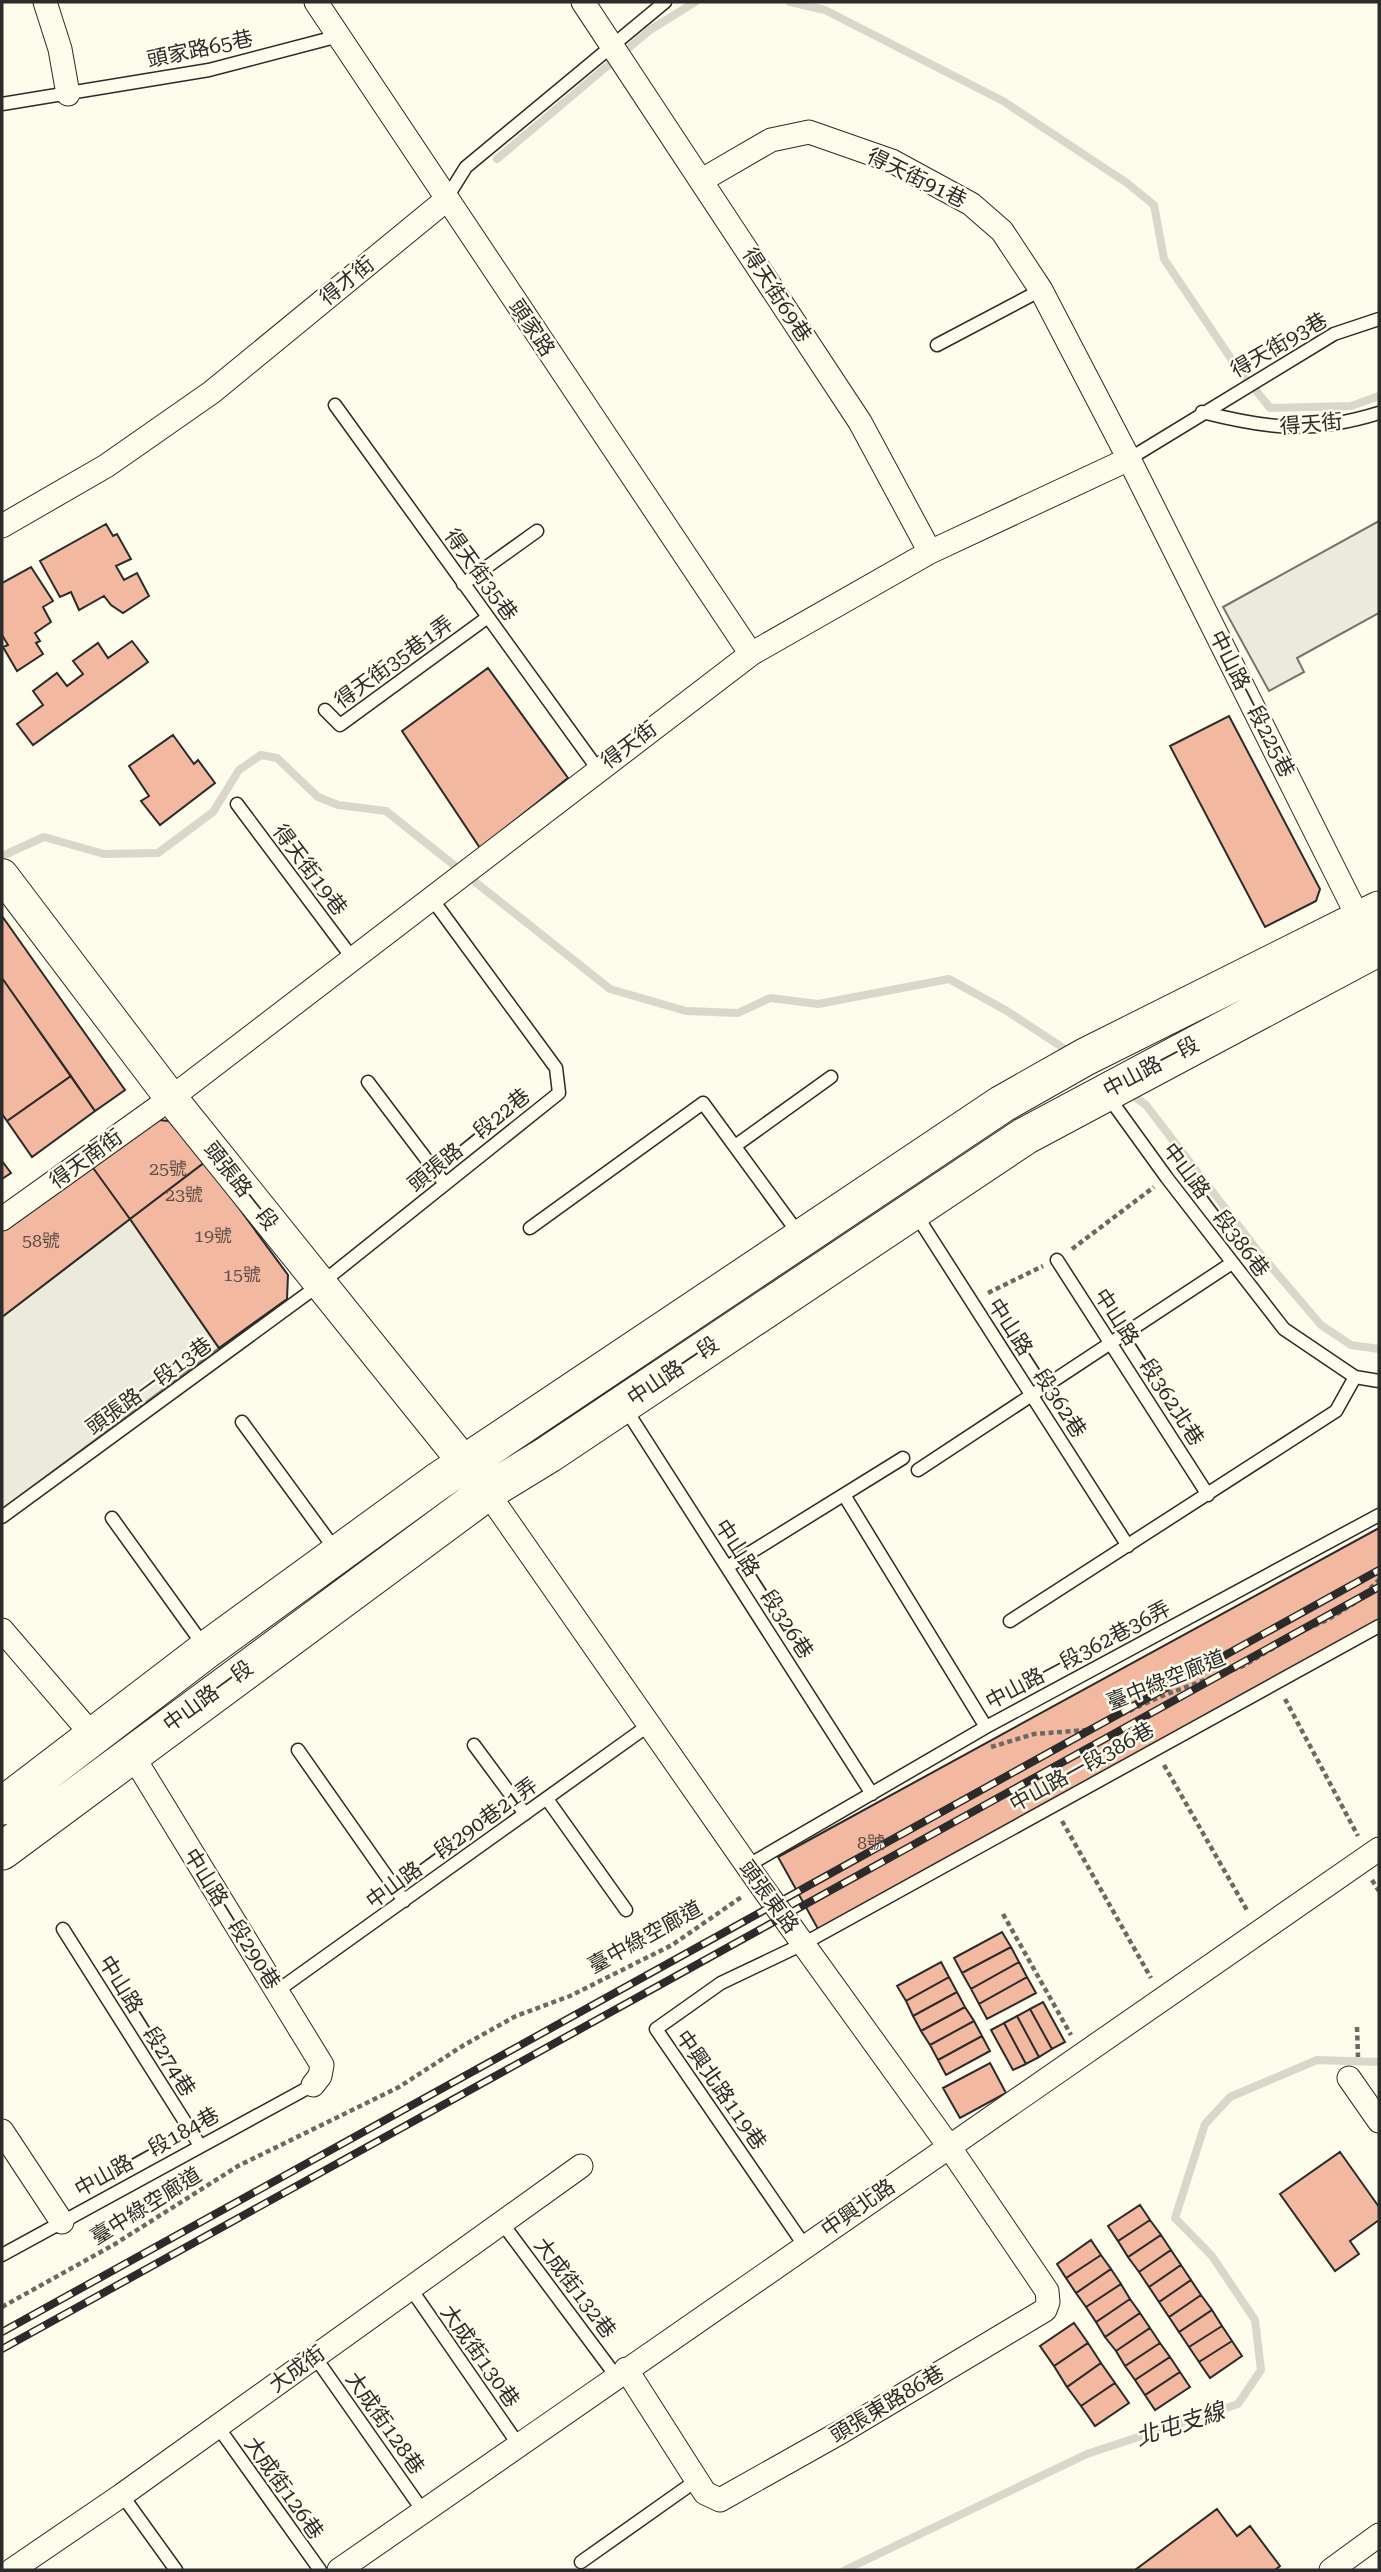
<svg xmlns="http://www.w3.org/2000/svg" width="1381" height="2572" font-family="'Roboto Serif','Noto Sans TC',serif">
  <rect width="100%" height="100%" fill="#fdfbea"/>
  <!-- parking -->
  <path fill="#eceadb" stroke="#74746e" stroke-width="2" d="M1379,521V613L1297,658L1304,672L1269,691L1223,607Z
    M130,1219L219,1348L2,1509V1317Z"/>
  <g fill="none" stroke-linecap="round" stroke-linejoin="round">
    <!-- stream -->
    <path stroke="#d8d7c9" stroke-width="8" d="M790,2L825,10L1003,101L1127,183L1154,205L1164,259L1236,366L1270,408L1351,406L1379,396
      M497,159L650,30L695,2
      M2,856L44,837L104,854L158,853L213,812L239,770L261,755L277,758L318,797L338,805L386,811L610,989L686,1011L738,1013L770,998L818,1004L949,979L1007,1011L1071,1053
      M1128,1092L1146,1105L1257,1250L1321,1325L1351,1345L1379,1349
      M845,2570L1087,2454L1238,2404L1261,2370L1255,2320L1212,2256L1175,2218L1205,2124L1230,2097L1317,2060L1379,2062"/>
  </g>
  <!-- building -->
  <path fill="#f2b8a0" stroke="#2b2b2b" stroke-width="2" d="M106,524L113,536L117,534L131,559L116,566L124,580L137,573L149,596L123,613L111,605L104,596L79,610L71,592L60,597L40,561Z
    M31,567L53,601L43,607L51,622L35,633L40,641L36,643L43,654L17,671L3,647L8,645L2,635V583Z
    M132,641L148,662L33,745L17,724L43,705L33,691L57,673L67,686L83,674L73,661L98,643L108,658Z
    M488,668L568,778L480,848L402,731Z
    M1229,716L1320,889L1316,901L1265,927L1170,746Z
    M173,735L194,764L198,760L215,783L160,825L141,801L149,796L129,766Z
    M2,916L125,1090L95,1111L2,978Z
    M2,978L71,1076L7,1121L2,1114Z
    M71,1076L95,1111L32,1157L7,1121Z
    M147,1119L169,1121L205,1162L130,1219L91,1165Z
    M2,1161L11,1173L2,1179Z
    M205,1162L288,1275L287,1299L219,1348L130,1219Z
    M91,1165L130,1219L2,1317V1231Z
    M1379,1528V1622L818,1929L778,1857Z
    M1002,1932L1011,1947L962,1973L954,1958Z
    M1011,1947L1019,1962L971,1989L962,1973Z
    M941,1962L949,1977L906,2001L897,1986Z
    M1019,1962L1027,1977L979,2004L971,1989Z
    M949,1977L957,1992L913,2016L906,2001Z
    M1027,1977L1036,1993L987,2019L979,2004Z
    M957,1992L965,2007L921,2031L913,2016Z
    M1043,2002L1065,2042L1052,2049L1030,2009Z
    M965,2007L974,2021L930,2045L921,2031Z
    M1030,2009L1052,2049L1039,2057L1017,2016Z
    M1017,2016L1039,2057L1026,2064L1004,2023Z
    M974,2021L982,2036L938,2060L930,2045Z
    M1004,2023L1026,2064L1013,2070L991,2030Z
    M982,2036L990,2051L946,2075L938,2060Z
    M990,2063L1006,2093L960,2118L943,2088Z
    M1340,2152L1379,2207V2220L1350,2241L1359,2254L1335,2271L1280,2194Z
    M1140,2205L1150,2220L1118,2241L1108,2226Z
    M1150,2220L1161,2235L1128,2257L1118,2241Z
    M1161,2235L1171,2250L1139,2272L1128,2257Z
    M1091,2240L1101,2255L1066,2278L1057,2264Z
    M1171,2250L1181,2265L1149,2287L1139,2272Z
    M1101,2255L1111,2269L1076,2293L1066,2278Z
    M1181,2265L1191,2280L1159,2302L1149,2287Z
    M1111,2269L1121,2284L1086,2307L1076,2293Z
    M1191,2280L1201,2295L1169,2317L1159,2302Z
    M1121,2284L1130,2299L1096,2322L1086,2307Z
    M1201,2295L1212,2310L1179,2332L1169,2317Z
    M1130,2299L1140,2313L1105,2337L1096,2322Z
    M1212,2310L1222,2326L1189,2347L1179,2332Z
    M1140,2313L1150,2328L1116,2351L1105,2337Z
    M1074,2323L1088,2343L1054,2366L1040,2346Z
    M1222,2326L1232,2341L1199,2362L1189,2347Z
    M1150,2328L1160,2343L1125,2366L1116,2351Z
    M1232,2341L1242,2356L1210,2378L1199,2362Z
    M1088,2343L1101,2363L1067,2387L1054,2366Z
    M1160,2343L1170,2357L1135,2380L1125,2366Z
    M1170,2357L1180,2372L1145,2395L1135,2380Z
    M1101,2363L1115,2383L1081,2406L1067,2387Z
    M1180,2372L1190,2387L1155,2410L1145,2395Z
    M1115,2383L1129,2403L1095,2426L1081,2406Z
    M1217,2509L1237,2536L1250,2526L1280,2566L1275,2570H1135Z"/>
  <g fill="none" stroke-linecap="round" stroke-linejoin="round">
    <defs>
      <path id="lane" d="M2,104L209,70L339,36
        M446,199L466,167L665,2
        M937,345L1041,290
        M335,405L597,768
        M1202,412C1269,429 1311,434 1379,413
        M1129,459L1334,334L1379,319
        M463,584L537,531
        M325,710L340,725L488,617
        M237,804L353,959
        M368,1082L445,1184
        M1107,1095L1167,1178L1284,1329L1355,1377L1379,1381
        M735,1146L831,1077
        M915,1213L1128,1546
        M530,1228L703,1103L801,1237
        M1057,1260L1208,1495
        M625,1408L872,1794
        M242,1422L337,1552
        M918,1470L1232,1263
        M844,1495L986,1727
        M2,1517L319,1285L559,1093L556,1068L432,899
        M112,1518L204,1646
        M727,1567L903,1458
        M1010,1621L1336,1411L1355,1377
        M474,1745L525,1814
        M298,1750L404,1901
        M547,1799L626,1910
        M747,1866L986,1727L1379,1515
        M63,1929L199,2144
        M277,1991L649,1725
        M502,2223L616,2376
        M804,2245L656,2029L721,1983L803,1944L1379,1626
        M2,2255L313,2085
        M411,2289L518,2444
        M315,2357L423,2511
        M218,2427L320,2570
        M122,2495L176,2570
        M581,2562L697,2480"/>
      <path id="street" d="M45,2L60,49L68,94
        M316,2L751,654
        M583,2L860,422L930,552
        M702,180L771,140L809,132L892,161L971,204L1002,231L1041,290L1129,459L1365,931
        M2,526L106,466L212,392L446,200
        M2,1219L171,1098L751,654L930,552L1129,459
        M487,1492L760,1884L948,2145L1047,2291L1048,2302L1045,2310L841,2432L720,2500L705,2493L626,2369
        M2,1630L94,1737
        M131,1753L322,2065L320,2076L313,2085
        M1349,2078L1379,2121
        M2,2131L62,2222
        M12,2570L122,2495L581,2166
        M339,2570L1379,1849
        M1331,2570L1379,2535"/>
      <path id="secondary" d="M2,875L171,1098L480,1482"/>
      <path id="primary" d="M2,1806L206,1650L437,1482L1002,1104L1085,1057L1379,910
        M2,1851L487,1492L549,1454L1025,1136L1379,947"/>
    </defs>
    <!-- lane casing -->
    <use href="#lane" stroke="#2b2b2b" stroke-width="15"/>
    <!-- street casing -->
    <use href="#street" stroke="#2b2b2b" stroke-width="25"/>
    <!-- secondary casing -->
    <use href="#secondary" stroke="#2b2b2b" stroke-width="34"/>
    <!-- primary casing -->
    <use href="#primary" stroke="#2b2b2b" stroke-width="39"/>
    <!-- path -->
    <path stroke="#6a6964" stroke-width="4.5" stroke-dasharray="5 3.5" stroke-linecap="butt" d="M1072,1249L1154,1187
      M988,1293L1043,1266
      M1285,1699L1358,1836
      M991,1747L1034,1734L1087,1730L1162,1696L1243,1666L1300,1632L1327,1620L1356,1602L1379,1580
      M1164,1765L1248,1912
      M1062,1821L1151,1978
      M1372,1880L1379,1891
      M1003,1914L1071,2035
      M1357,2027L1358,2057
      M2,2307L115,2244L238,2166L399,2087L464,2045L516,2016L570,1996L672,1945L743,1896"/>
    <!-- lane -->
    <use href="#lane" stroke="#fdfbea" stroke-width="12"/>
    <!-- street -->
    <use href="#street" stroke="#fdfbea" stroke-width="23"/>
    <!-- secondary -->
    <use href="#secondary" stroke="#fdfbea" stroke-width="32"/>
    <!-- primary -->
    <use href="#primary" stroke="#fdfbea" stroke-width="37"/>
    <defs>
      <path id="rail" d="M2,2332L1379,1570
        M2,2349L1379,1587"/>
    </defs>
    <!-- rail casing -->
    <use href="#rail" stroke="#2b2b2b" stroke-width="8"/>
    <!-- rail -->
    <use href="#rail" stroke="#fdfbea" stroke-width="5" stroke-dasharray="16" stroke-linecap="butt"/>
  </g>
  <g text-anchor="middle" stroke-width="5" stroke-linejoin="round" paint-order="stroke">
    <!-- number labels -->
    <g font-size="18" fill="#5d4e48">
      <text x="168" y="1175">25號</text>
      <text x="184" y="1201">23號</text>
      <text x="213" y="1242">19號</text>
      <text x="41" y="1247">58號</text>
      <text x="242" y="1281">15號</text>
      <text x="871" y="1849">8號</text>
    </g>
    <!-- street labels -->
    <g font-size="21" fill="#2b2b2b" stroke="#fdfbea">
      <text transform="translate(200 49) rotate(-12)" y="7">頭家路65巷</text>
      <text transform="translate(917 178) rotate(26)" y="7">得天街91巷</text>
      <text transform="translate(347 281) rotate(-39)" y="7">得才街</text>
      <text transform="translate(777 295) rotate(57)" y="7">得天街69巷</text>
      <text transform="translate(532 328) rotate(56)" y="7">頭家路</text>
      <text transform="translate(1279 345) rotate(-30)" y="7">得天街93巷</text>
      <text transform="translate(1311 424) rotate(-5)" y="7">得天街</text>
      <text transform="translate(481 575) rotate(54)" y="7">得天街35巷</text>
      <text transform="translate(394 662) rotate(-36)" y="7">得天街35巷1弄</text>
      <text transform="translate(1252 704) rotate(63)" y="7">中山路一段225巷</text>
      <text transform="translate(629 745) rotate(-37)" y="7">得天街</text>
      <text transform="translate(310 870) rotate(53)" y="7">得天街19巷</text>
      <text transform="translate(1151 1067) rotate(-28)" y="7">中山路一段</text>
      <text transform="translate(469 1140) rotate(-39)" y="7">頭張路一段22巷</text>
      <text transform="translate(86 1159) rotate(-36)" y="7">得天南街</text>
      <text transform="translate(241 1186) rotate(52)" y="7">頭張路一段</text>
      <text transform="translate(1216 1210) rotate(53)" y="7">中山路一段386巷</text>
      <text transform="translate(1149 1367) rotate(57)" y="7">中山路一段362北巷</text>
      <text transform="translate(1037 1368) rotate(57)" y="7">中山路一段362巷</text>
      <text transform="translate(673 1371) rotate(-34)" y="7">中山路一段</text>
      <text transform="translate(149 1386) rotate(-36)" y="7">頭張路一段13巷</text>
      <text transform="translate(764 1589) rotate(57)" y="7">中山路一段326巷</text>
      <text transform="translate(1078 1655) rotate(-28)" y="7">中山路一段362巷36弄</text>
      <text transform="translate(1166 1680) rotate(-22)" y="7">臺中綠空廊道</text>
      <text transform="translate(208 1696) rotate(-36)" y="7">中山路一段</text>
      <text transform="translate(1082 1767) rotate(-29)" y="7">中山路一段386巷</text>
      <text transform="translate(452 1843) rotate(-36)" y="7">中山路一段290巷21弄</text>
      <text transform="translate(769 1897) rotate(54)" y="7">頭張東路</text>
      <text transform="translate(232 1919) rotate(58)" y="7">中山路一段290巷</text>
      <text transform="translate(645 1937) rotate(-29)" y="7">臺中綠空廊道</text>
      <text transform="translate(147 2026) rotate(58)" y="7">中山路一段274巷</text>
      <text transform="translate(721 2090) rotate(55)" y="7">中興北路119巷</text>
      <text transform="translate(147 2152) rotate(-29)" y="7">中山路一段184巷</text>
      <text transform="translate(146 2206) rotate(-32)" y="7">臺中綠空廊道</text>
      <text transform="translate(858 2208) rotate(-35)" y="7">中興北路</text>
      <text transform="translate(575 2288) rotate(53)" y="7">大成街132巷</text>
      <text transform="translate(480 2356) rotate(55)" y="7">大成街130巷</text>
      <text transform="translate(297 2369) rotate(-36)" y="7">大成街</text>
      <text transform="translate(887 2404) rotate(-31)" y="7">頭張東路86巷</text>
      <text transform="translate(385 2423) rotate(55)" y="7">大成街128巷</text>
      <text transform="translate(284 2488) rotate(55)" y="7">大成街126巷</text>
    </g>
    <!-- water labels -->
    <g font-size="23" font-style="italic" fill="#2b2b2b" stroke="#fdfbea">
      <text transform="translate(1180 2424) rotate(-18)" y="8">北屯支線</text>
    </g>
  </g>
  <!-- border -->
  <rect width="1381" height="2572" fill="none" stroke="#2b2b2b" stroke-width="7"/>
</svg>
